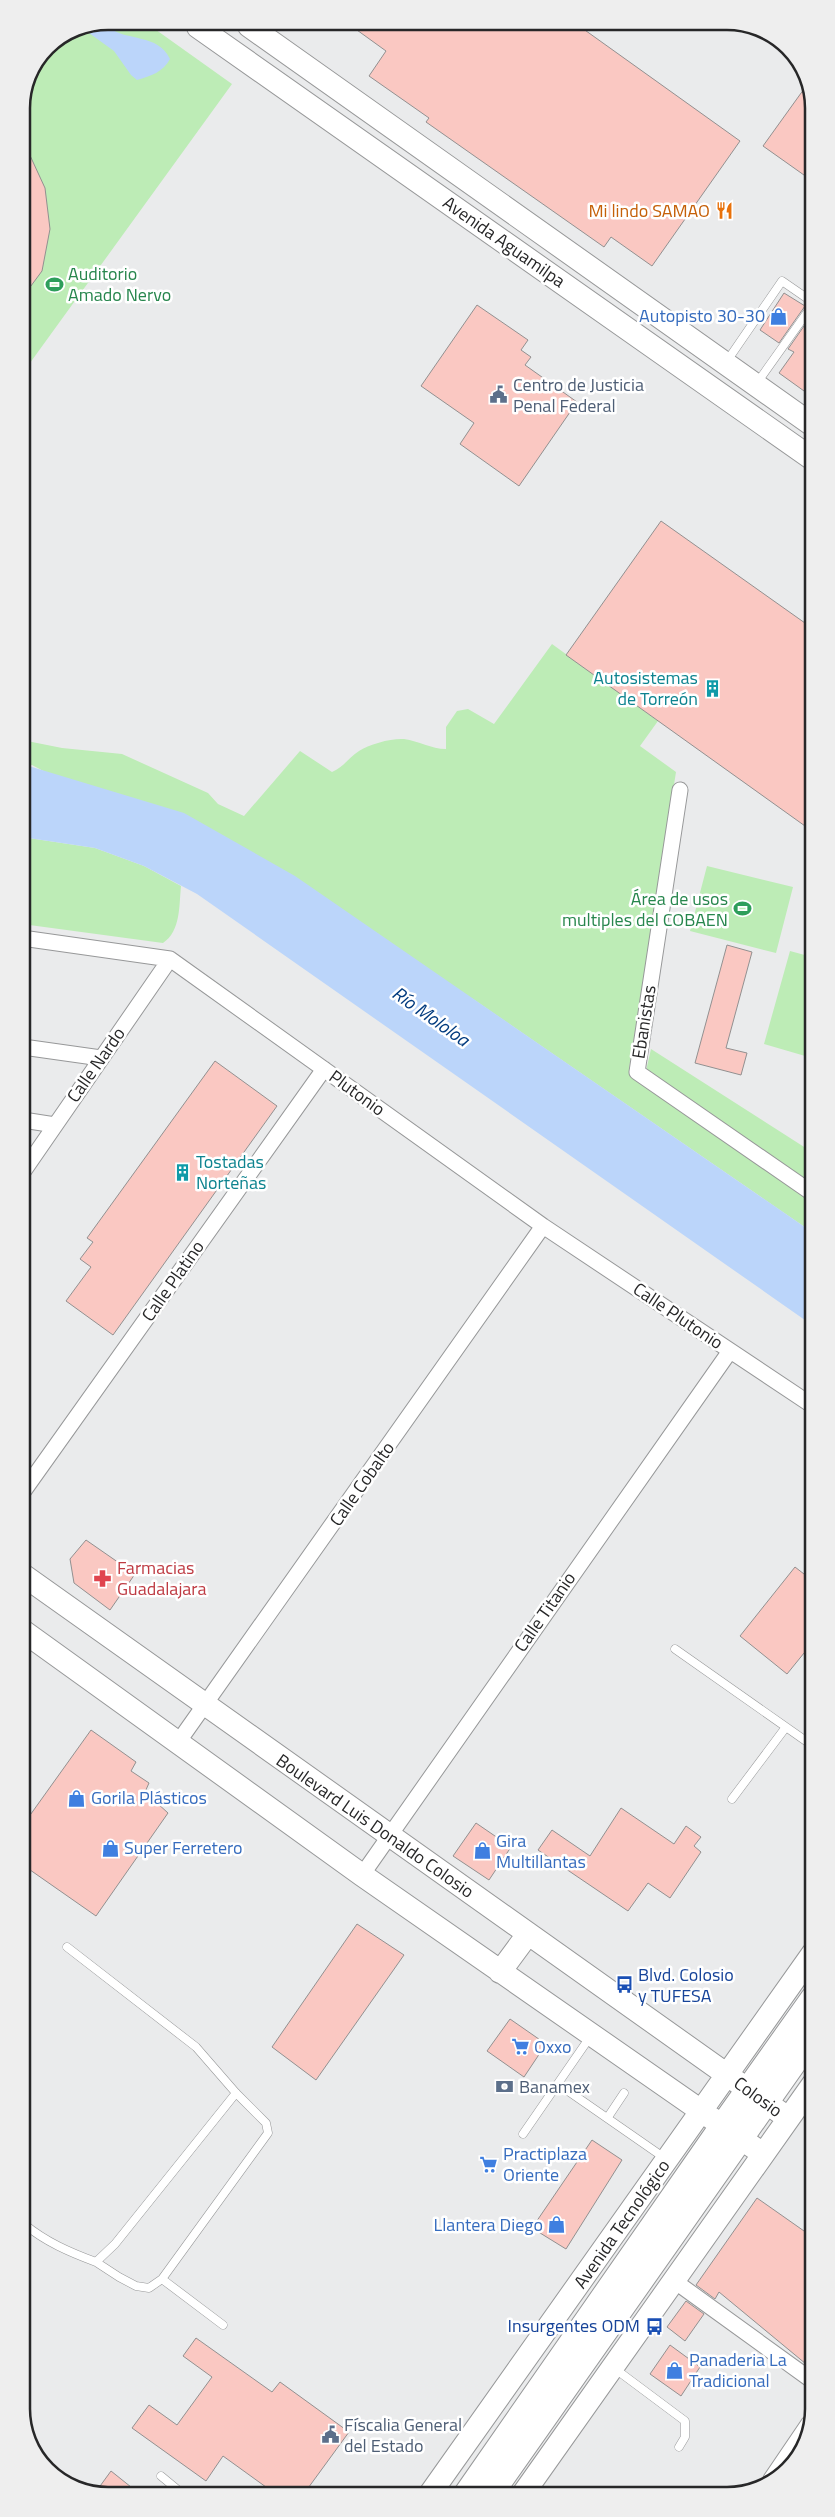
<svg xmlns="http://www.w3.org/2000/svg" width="835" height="2517" font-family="'Titillium Web',sans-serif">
  <rect width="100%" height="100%" fill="#eaebec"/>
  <!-- green -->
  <path fill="#bdecb6" d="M152,27L232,84L22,374L21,102L47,46L75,28Z
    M552,644L658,721L640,746L676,772L629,1069L812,1194V1232L473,999L32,765L22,764V740L62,748L122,754L208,793L218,804L244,816L300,751L332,772C345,766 348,758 359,751C369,744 392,738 404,739C419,741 431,749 446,749V727L457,711L468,709L494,724Z
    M22,837L95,848L144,866L181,886C179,905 181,931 163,943L22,924Z
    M707,866L793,887L776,953L690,931Z
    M790,951L812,957V1058L764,1044Z
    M651,1049L812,1152V1188L645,1075Z"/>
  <!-- water -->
  <path fill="#bbd5fa" d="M108,27C127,42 158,33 170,59C163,72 151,76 137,80L131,75L114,51L82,28Z
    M22,764L184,813L295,876L812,1232V1325L197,894L144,866L95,848L22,837Z"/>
  <!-- building -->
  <path fill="#fac8c2" stroke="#929090" d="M575,23L740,141L652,266L611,237L604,247L426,122L429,118L369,76L386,51L350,25Z
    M809,82L811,85V180L763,146Z
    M21,136L45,188L50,229L42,271L22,298Z
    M784,293L805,306L779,343L760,330Z
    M477,305L528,340L521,350L531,357L525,365L577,402L519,486L460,444L474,423L421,386Z
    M811,316V396L779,373L794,352L788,349Z
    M661,521L812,628V831L566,655Z
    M727,945L752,952L726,1048L747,1053L741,1075L695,1063Z
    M215,1061L277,1106L113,1335L66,1301L91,1267L80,1259L93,1242L87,1238Z
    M86,1540L135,1574L110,1610L74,1583L70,1559Z
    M795,1567L813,1581V1642L787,1674L740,1636Z
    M91,1730L136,1762L131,1771L149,1783L145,1792L168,1813L96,1916L23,1865V1825Z
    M621,1808L674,1844L686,1826L701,1837L694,1846L701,1852L670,1898L648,1883L628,1911L538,1850L552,1830L590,1856Z
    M476,1823L511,1847L489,1880L453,1856Z
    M357,1924L404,1955L316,2080L272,2047Z
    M510,2019L546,2044L524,2077L487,2051Z
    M592,2140L622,2160L566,2249L532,2228Z
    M757,2198L814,2238V2354L806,2364L719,2292L715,2299L696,2285Z
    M686,2301L704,2314L685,2341L667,2327Z
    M196,2338L272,2392L280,2382L349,2432L303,2495H277L223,2456L206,2481L132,2428L149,2405L177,2425L212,2377L183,2356Z
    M670,2345L700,2367L681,2396L650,2374Z
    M111,2471L141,2495L102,2496L95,2493Z"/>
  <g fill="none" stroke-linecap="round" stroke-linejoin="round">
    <defs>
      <path id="service" d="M727,361L782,281L811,301
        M757,383L811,307
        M675,1649L813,1746
        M732,1799L786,1727
        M67,1947L196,2047L236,2093L266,2123L268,2133L162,2279L149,2288L136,2286L119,2277L96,2262
        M558,2084L666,2159
        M608,2117L624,2093
        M523,2134L590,2037
        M24,2224C46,2242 69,2252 96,2262L115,2244L236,2093
        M162,2279L223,2325
        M614,2368L685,2421V2437L679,2447
        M161,2476L184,2495"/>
      <path id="minor" d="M680,790L637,1072L812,1193
        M22,938L170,959L543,1226L813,1406
        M23,1047L101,1058
        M23,1120L55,1125
        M23,1172L170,959
        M23,1492L324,1069
        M179,1741L543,1226
        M362,1875L730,1351
        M673,2280L814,2382
        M771,2479L809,2423"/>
      <path id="primary" d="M249,26L811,424
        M198,27L811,458
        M23,1575L788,2118
        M23,1631L362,1875L763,2154
        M500,1972L528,1934
        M430,2494L813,1953
        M523,2494L813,2084"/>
      <path id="trunk" d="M466,2494L722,2126L813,1998
        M491,2494L813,2036"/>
    </defs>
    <!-- service casing -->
    <use href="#service" stroke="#979899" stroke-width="9"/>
    <!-- minor casing -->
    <use href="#minor" stroke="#979899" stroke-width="17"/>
    <!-- primary casing -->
    <use href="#primary" stroke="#979899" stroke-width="24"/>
    <!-- trunk casing -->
    <use href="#trunk" stroke="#979899" stroke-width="26"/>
    <!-- service -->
    <use href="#service" stroke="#fff" stroke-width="8"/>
    <!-- minor -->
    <use href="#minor" stroke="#fff" stroke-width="15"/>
    <!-- primary -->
    <use href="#primary" stroke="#fff" stroke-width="22"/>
    <!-- trunk -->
    <use href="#trunk" stroke="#fff" stroke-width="24"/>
  </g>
  <!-- icons -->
  <defs>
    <symbol id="restaurant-bare" viewBox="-9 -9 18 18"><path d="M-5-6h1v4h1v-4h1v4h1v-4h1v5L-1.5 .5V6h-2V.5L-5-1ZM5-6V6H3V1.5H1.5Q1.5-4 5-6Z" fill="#e8710a" stroke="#fff" stroke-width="2.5" paint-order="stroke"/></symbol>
    <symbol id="stadium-bare" viewBox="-9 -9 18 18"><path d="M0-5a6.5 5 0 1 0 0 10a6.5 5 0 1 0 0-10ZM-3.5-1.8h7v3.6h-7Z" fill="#2e9e5b" stroke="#fff" stroke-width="2.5" paint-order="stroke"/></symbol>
    <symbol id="shop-bare" viewBox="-9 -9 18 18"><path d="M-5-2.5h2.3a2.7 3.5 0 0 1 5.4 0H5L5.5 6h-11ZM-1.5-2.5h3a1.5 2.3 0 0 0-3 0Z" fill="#3f7fe0" stroke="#fff" stroke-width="2.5" paint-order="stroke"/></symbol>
    <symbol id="civic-bare" viewBox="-9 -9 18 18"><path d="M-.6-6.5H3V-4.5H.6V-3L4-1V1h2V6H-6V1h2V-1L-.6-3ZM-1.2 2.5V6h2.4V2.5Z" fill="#5c6f8a" stroke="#fff" stroke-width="2.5" paint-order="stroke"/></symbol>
    <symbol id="building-bare" viewBox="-9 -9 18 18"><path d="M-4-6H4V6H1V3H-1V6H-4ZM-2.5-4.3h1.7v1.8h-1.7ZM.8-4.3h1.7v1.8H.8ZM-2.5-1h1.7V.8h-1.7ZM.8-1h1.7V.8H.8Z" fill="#0f9aa8" stroke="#fff" stroke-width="2.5" paint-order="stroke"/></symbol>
    <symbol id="pharmacy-bare" viewBox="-9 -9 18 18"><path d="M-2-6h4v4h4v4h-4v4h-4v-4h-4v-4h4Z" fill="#e0444e" stroke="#fff" stroke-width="2.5" paint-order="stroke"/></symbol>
    <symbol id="bus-bare" viewBox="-9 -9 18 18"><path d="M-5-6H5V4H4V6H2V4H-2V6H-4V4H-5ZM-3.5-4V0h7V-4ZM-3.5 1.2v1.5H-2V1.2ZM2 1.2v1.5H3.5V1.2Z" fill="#1a4fb4" stroke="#fff" stroke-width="2.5" paint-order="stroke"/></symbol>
    <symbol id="supermarket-bare" viewBox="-9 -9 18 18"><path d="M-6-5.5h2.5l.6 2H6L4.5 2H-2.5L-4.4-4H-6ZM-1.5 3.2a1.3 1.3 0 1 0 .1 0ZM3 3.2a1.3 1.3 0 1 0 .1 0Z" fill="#3f7fe0" stroke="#fff" stroke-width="2.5" paint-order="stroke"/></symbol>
    <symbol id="bank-bare" viewBox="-9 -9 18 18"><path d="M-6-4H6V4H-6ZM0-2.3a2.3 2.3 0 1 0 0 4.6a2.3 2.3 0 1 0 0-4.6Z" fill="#5c6f8a" stroke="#fff" stroke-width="2.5" paint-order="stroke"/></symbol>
  </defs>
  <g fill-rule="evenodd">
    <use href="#restaurant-bare" x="712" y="198" width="25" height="25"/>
    <use href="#stadium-bare" x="42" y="272" width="25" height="25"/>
    <use href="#shop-bare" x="766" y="304" width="25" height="25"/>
    <use href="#civic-bare" x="486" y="382" width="25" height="25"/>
    <use href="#building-bare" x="700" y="676" width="25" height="25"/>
    <use href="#stadium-bare" x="730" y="896" width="25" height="25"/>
    <use href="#building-bare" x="170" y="1160" width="25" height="25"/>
    <use href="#pharmacy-bare" x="90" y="1566" width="25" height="25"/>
    <use href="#shop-bare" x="64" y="1786" width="25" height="25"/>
    <use href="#shop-bare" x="98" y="1836" width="25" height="25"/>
    <use href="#shop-bare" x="470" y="1838" width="25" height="25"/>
    <use href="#bus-bare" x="612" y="1972" width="25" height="25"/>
    <use href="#supermarket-bare" x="508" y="2034" width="25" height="25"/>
    <use href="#bank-bare" x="492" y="2074" width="25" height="25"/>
    <use href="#supermarket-bare" x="476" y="2152" width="25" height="25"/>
    <use href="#shop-bare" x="544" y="2212" width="25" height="25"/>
    <use href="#bus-bare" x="642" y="2314" width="25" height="25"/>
    <use href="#shop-bare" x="662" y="2358" width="25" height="25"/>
    <use href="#civic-bare" x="318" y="2422" width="25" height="25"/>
  </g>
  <g text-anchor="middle" stroke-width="5" stroke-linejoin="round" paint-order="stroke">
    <!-- food labels -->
    <g font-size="18" fill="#c56008" stroke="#fff" text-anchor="end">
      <text x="710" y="217">Mi lindo SAMAO</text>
    </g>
    <!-- street labels -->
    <g font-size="18" fill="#272728" stroke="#fff">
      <text transform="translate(504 242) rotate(35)" y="6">Avenida Aguamilpa</text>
      <text transform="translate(644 1022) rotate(-81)" y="6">Ebanistas</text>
      <text transform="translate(96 1065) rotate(-55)" y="6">Calle Nardo</text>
      <text transform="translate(357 1093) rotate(36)" y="6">Plutonio</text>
      <text transform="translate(173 1281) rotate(-55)" y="6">Calle Platino</text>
      <text transform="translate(678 1316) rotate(34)" y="6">Calle Plutonio</text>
      <text transform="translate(362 1484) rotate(-55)" y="6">Calle Cobalto</text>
      <text transform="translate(545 1612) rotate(-55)" y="6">Calle Titanio</text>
      <text transform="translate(375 1826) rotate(35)" y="6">Boulevard Luis Donaldo Colosio</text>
      <text transform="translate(758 2097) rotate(36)" y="6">Colosio</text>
      <text transform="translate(622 2224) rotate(-55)" y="6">Avenida Tecnológico</text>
    </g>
    <!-- leisure labels -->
    <g font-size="18" fill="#27864d" stroke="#fff" text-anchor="start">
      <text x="68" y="280">Auditorio<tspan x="68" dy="21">Amado Nervo</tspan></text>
      <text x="728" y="905" text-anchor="end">Área de usos<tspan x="728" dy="21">multiples del COBAEN</tspan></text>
    </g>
    <!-- shop labels -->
    <g font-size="18" fill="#366cbe" stroke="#fff" text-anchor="start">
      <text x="765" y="322" text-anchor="end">Autopisto 30-30</text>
      <text x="91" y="1804">Gorila Plásticos</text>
      <text x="496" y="1847">Gira<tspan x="496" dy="21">Multillantas</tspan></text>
      <text x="124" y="1854">Super Ferretero</text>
      <text x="534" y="2053">Oxxo</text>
      <text x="503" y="2160">Practiplaza<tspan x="503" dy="21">Oriente</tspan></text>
      <text x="543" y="2231" text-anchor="end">Llantera Diego</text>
      <text x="689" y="2366">Panaderia La<tspan x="689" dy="21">Tradicional</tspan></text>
    </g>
    <!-- service labels -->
    <g font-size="18" fill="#4e5e75" stroke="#fff" text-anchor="start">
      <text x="513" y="391">Centro de Justicia<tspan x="513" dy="21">Penal Federal</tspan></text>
      <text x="519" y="2093">Banamex</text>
      <text x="344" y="2431">Físcalia General<tspan x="344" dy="21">del Estado</tspan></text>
    </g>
    <!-- culture labels -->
    <g font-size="18" fill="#0d838f" stroke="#fff" text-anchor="end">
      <text x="698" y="684">Autosistemas<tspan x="698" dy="21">de Torreón</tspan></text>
      <text x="196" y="1168" text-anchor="start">Tostadas<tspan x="196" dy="21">Norteñas</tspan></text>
    </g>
    <!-- health labels -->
    <g font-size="18" fill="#be3a42" stroke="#fff" text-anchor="start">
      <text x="117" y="1574">Farmacias<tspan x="117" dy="21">Guadalajara</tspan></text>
    </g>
    <!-- transit labels -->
    <g font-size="18" fill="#164399" stroke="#fff" text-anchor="start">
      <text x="638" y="1981">Blvd. Colosio<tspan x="638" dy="21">y TUFESA</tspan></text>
      <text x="640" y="2332" text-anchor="end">Insurgentes ODM</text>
    </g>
    <!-- water labels -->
    <g font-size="19" font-style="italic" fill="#013a7e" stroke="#fff">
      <text transform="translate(431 1016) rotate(35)" y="7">Río Mololoa</text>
    </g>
  </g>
  <!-- crop -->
  <path d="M0 0H835V2517H0ZM108 30H727A78 78 0 0 1 805 108V2409A78 78 0 0 1 727 2487H108A78 78 0 0 1 30 2409V108A78 78 0 0 1 108 30Z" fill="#eee" fill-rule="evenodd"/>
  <path fill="none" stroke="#272728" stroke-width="2.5" d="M108 30H727A78 78 0 0 1 805 108V2409A78 78 0 0 1 727 2487H108A78 78 0 0 1 30 2409V108A78 78 0 0 1 108 30Z"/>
</svg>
